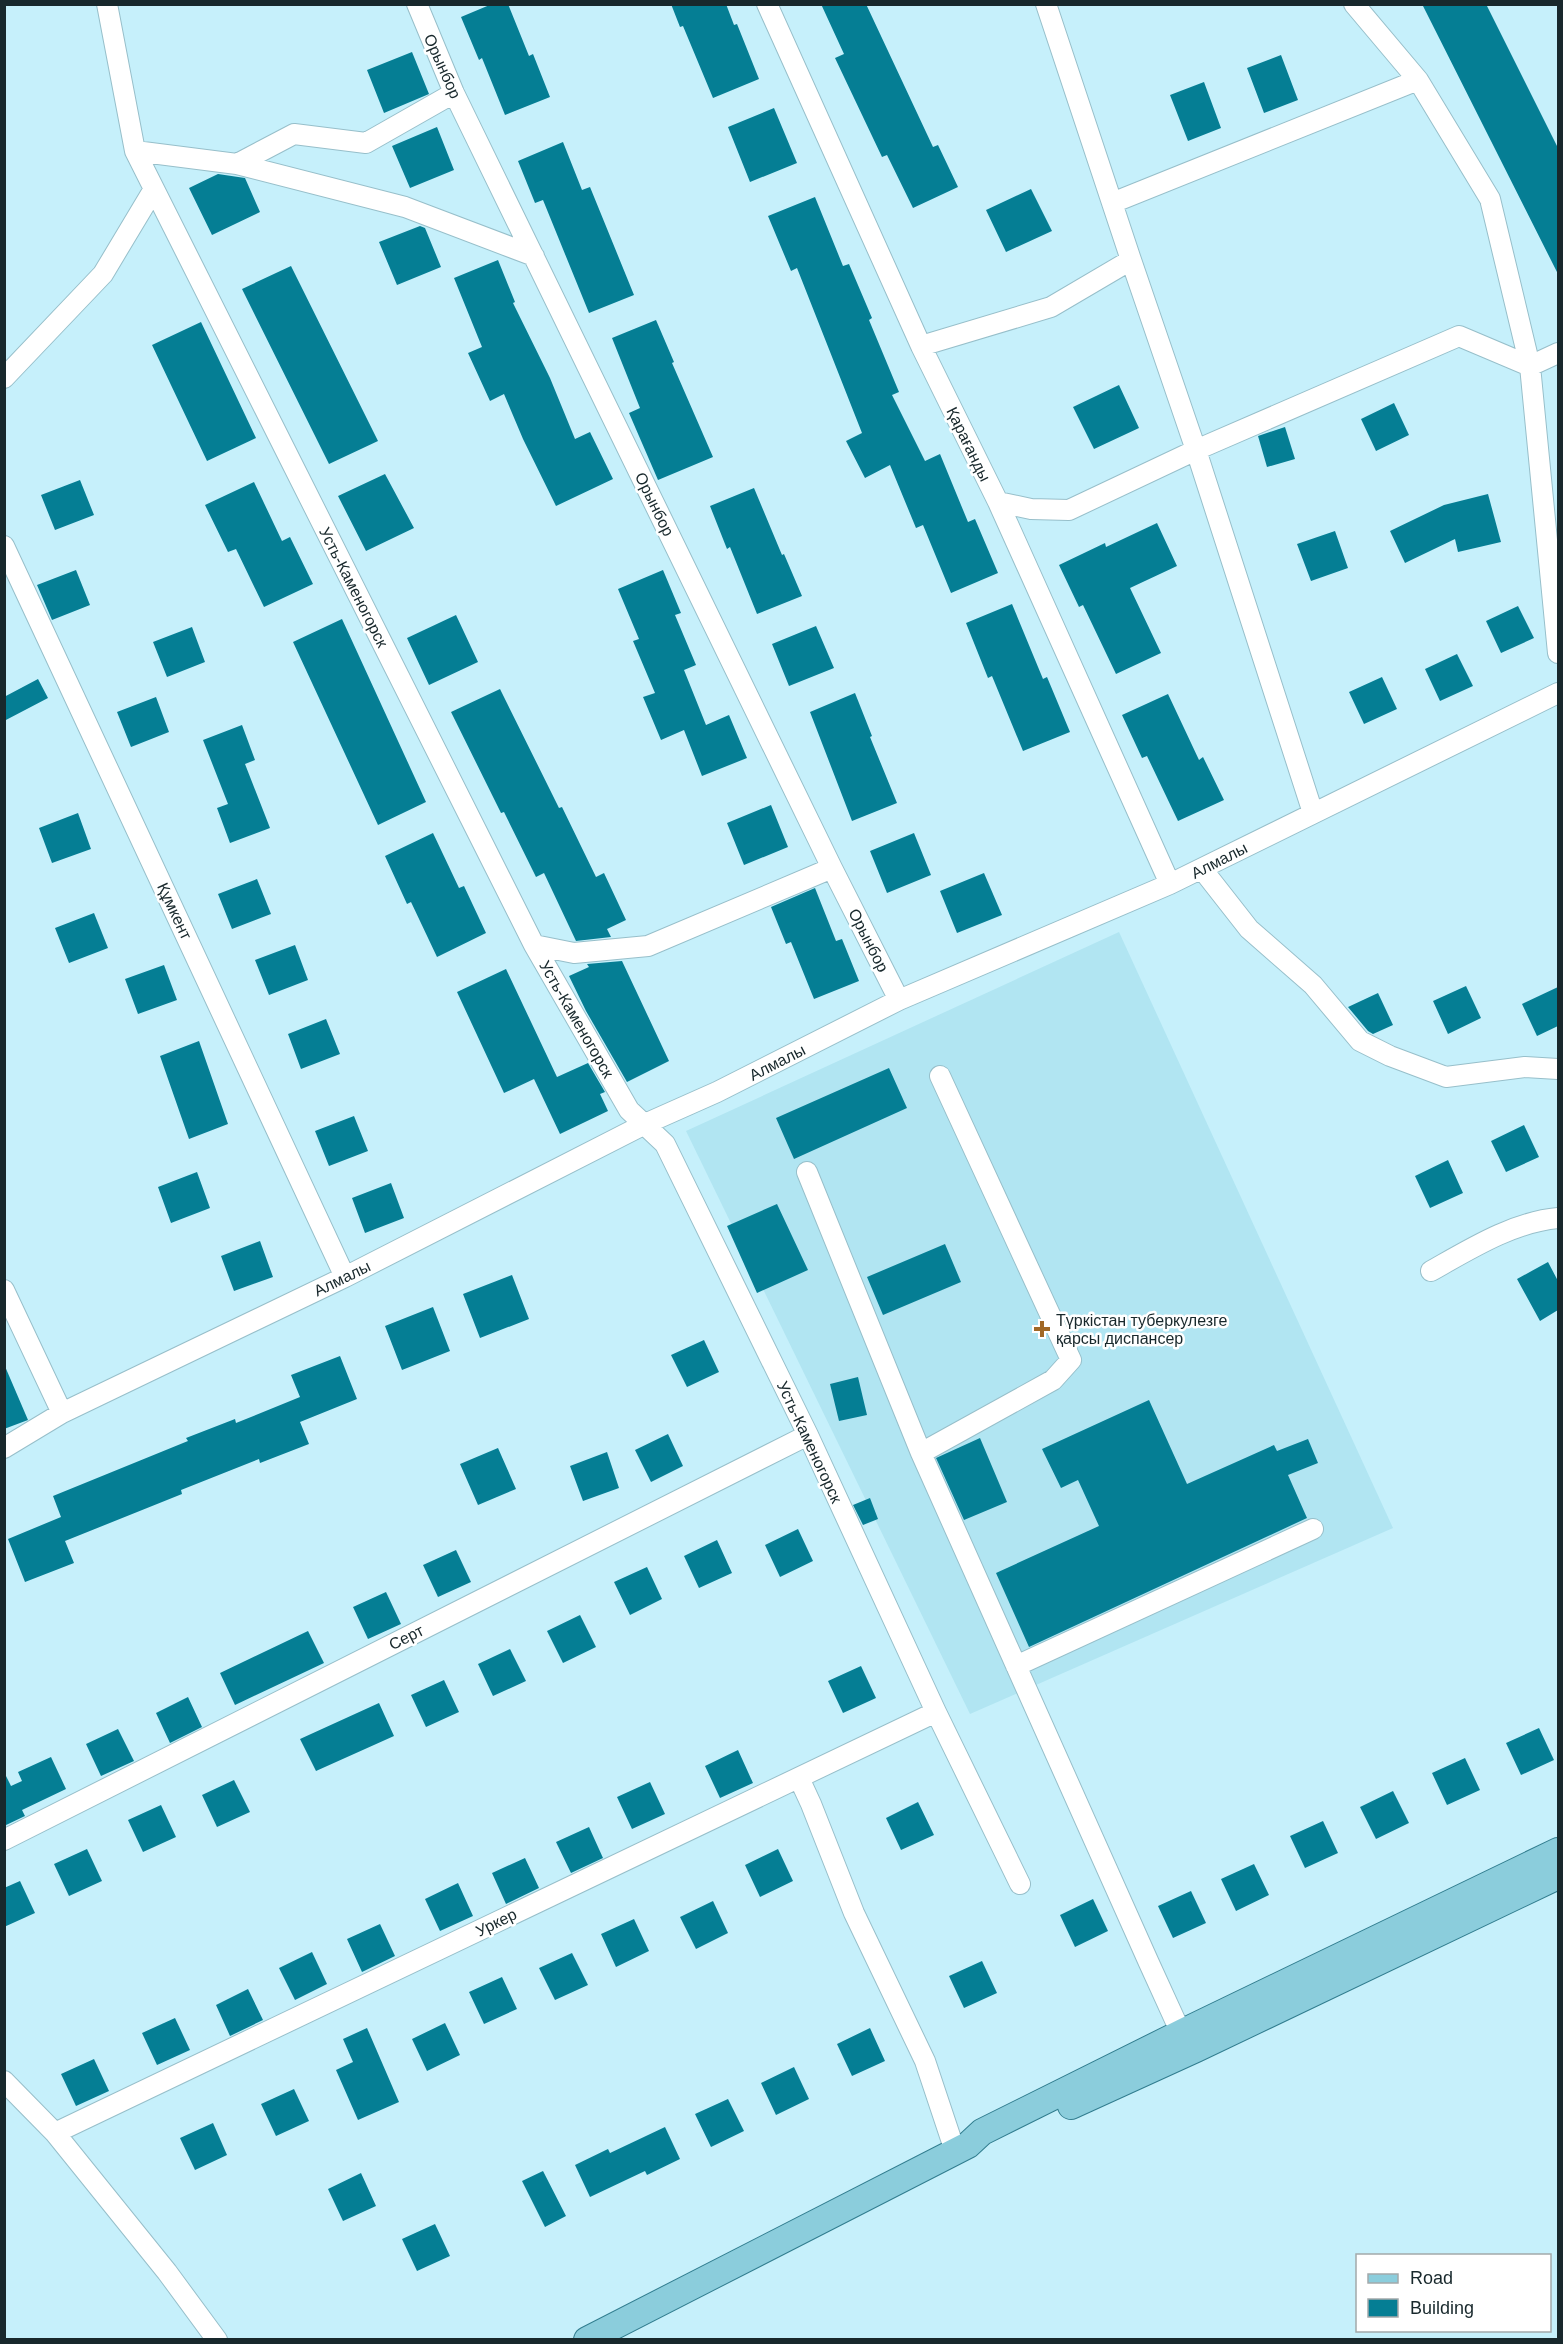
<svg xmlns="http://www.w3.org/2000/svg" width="1563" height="2344" font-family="Arial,sans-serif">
  <rect width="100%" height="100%" fill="#c6f0fb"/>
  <!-- built -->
  <path fill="#b1e5f2" d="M1119,932L1393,1528L970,1714L686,1131Z"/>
  <!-- building -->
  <path fill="#057e94" d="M492,4H508L529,56L533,54L550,97L505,115L482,58L479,60L461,17Z
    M671,4H726L734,25L737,24L759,79L713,98L683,26L680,27Z
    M821,4H866L933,147L938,145L958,187L913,208L887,155L882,157L835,58L844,54Z
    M1422,4H1486L1558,148V274Z
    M412,52L429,94L384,113L367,70Z
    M1281,55L1298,100L1264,113L1247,68Z
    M1204,82L1221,128L1188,141L1170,95Z
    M774,108L797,163L750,182L728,127Z
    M437,127L454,170L410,188L392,146Z
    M563,142L582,190L590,187L634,295L589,313L543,200L535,203L518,161Z
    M218,174L245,178L260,212L212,235L189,188Z
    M1031,189L1052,231L1006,252L986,210Z
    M815,197L843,266L849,264L872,318L869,320L899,392L892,395L925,461L940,454L968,522L975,519L998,573L951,593L923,525L916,528L890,465L865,478L846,441L862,433L797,268L791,271L768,216Z
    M420,226L425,228L441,267L397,285L379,242Z
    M498,260L515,302L513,303L550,378L575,439L590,432L613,479L556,506L523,439L504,394L490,401L468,353L482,347L454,278Z
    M291,266L378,441L329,464L242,289Z
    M656,320L674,362L672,363L713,457L658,480L629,413L640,408L612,338Z
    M201,322L256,438L207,461L152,345Z
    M1119,385L1139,428L1094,449L1073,407Z
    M1394,403L1409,435L1376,451L1361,419Z
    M1285,427L1295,459L1267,467L1258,436Z
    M385,474L414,528L366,551L338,496Z
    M80,480L94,515L55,530L41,495Z
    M254,482L282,541L290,537L313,584L264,607L236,549L228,552L205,505Z
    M754,488L782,555L784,554L802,596L757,614L730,547L727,549L710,506Z
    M1488,494L1501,542L1458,552L1455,539L1405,563L1390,531L1444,505Z
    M1157,523L1177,566L1130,588L1161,653L1116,674L1083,605L1079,607L1059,565L1105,543L1106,547Z
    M1335,531L1348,568L1311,581L1297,544Z
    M76,570L90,605L52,620L37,585Z
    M663,570L681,613L675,615L696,665L684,670L706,725L729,715L747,758L702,776L684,730L661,740L643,697L655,693L633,641L639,639L618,589Z
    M1012,604L1043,679L1047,677L1070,732L1023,751L992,676L988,678L966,623Z
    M1518,606L1534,638L1501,653L1486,621Z
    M456,615L478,662L429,685L407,638Z
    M342,619L426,802L378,825L293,642Z
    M816,626L834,668L789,686L772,644Z
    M192,627L205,662L167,677L153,642Z
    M1457,654L1473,686L1440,701L1425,669Z
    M1382,677L1397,709L1364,724L1349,692Z
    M38,679L48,698L4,721V697Z
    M500,689L559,808L562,807L596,877L604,873L626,920L607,929L611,937L576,941L544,873L536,877L504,812L501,813L451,712Z
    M855,693L872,736L870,737L897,803L852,821L810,712Z
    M1168,694L1199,760L1203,757L1224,800L1178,821L1147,756L1142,758L1122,715Z
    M156,697L169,732L131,747L117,712Z
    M242,725L255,760L245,764L270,828L230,843L217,808L228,804L203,740Z
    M771,805L788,847L744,865L727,823Z
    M78,813L91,849L52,863L39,828Z
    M433,833L459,888L464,886L486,933L437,957L411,902L407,904L385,856Z
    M914,833L931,875L887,893L870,851Z
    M984,873L1002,915L957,933L940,891Z
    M257,879L271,914L232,929L218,894Z
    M815,888L836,941L842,939L859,981L814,999L791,942L786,944L771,907Z
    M94,913L108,948L69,963L55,928Z
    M295,945L308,980L269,995L255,960Z
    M622,961L669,1061L627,1082L586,1011L569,976L589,967L587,964Z
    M164,965L177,1000L138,1014L125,979Z
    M506,969L557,1077L588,1063L605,1092L600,1094L608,1111L560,1134L534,1079L504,1093L457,992Z
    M1466,986L1481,1018L1448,1034L1433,1001Z
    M1558,987V1026L1537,1036L1522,1004Z
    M1378,993L1393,1025L1373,1034L1368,1031L1348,1007Z
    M326,1019L340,1054L301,1069L288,1034Z
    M199,1041L228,1124L189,1139L160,1056Z
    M889,1068L907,1108L794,1159L776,1118Z
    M354,1116L368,1151L329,1166L315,1131Z
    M1524,1125L1539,1157L1506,1172L1491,1141Z
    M1448,1160L1463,1193L1430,1208L1415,1176Z
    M197,1172L210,1208L171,1223L158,1187Z
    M391,1183L404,1218L365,1233L352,1198Z
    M777,1204L808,1270L757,1293L727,1226Z
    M260,1241L273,1277L234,1291L221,1256Z
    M945,1244L961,1282L883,1315L867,1277Z
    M1548,1262L1558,1281V1310L1540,1321L1517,1279Z
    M512,1275L529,1319L480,1338L463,1294Z
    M433,1307L450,1351L402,1370L385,1326Z
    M704,1340L719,1372L687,1387L671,1355Z
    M340,1356L357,1399L300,1422L309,1444L260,1463L259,1459L181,1490L182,1494L65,1541L74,1563L25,1582L8,1539L61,1517L53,1496L188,1441L186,1438L235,1419L236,1423L300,1397L291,1375Z
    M4,1364L28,1420L4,1429Z
    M858,1377L867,1415L839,1421L830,1384Z
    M1149,1400L1187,1484L1274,1445L1277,1451L1308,1439L1318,1463L1288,1475L1307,1518L1029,1647L996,1573L1099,1526L1078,1480L1061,1488L1042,1449Z
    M668,1434L683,1466L651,1482L635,1450Z
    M980,1438L1007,1502L964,1520L936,1458Z
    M498,1448L516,1489L478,1505L460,1464Z
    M607,1452L619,1488L583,1501L570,1466Z
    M870,1498L878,1519L863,1525L853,1505Z
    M798,1529L813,1561L780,1577L765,1545Z
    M717,1540L732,1573L699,1588L684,1556Z
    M456,1550L471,1582L438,1597L423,1565Z
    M647,1567L662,1599L630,1615L614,1582Z
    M386,1592L401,1624L368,1639L353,1607Z
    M580,1615L596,1647L563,1663L547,1631Z
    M308,1631L324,1663L235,1705L220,1673Z
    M510,1649L526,1681L493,1696L478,1664Z
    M861,1666L876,1698L843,1713L828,1681Z
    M444,1680L459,1712L426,1727L411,1695Z
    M188,1697L202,1727L170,1743L156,1713Z
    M379,1703L394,1736L316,1771L300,1739Z
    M1539,1728L1554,1760L1521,1775L1506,1743Z
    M118,1729L134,1761L101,1776L86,1744Z
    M738,1750L753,1783L720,1798L705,1766Z
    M51,1757L66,1789L22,1810L25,1816L4,1826V1772L11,1786L22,1781L18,1772Z
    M1465,1758L1480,1790L1447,1805L1432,1773Z
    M234,1780L250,1812L217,1827L202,1795Z
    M650,1782L665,1814L632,1829L617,1797Z
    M1393,1791L1409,1823L1376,1839L1360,1807Z
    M918,1802L934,1835L901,1850L886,1818Z
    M161,1805L176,1837L143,1852L128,1820Z
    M1323,1821L1338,1853L1305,1868L1290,1836Z
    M589,1827L603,1858L571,1873L556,1842Z
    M87,1849L102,1881L69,1896L54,1864Z
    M778,1849L793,1881L760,1897L745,1865Z
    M525,1858L539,1888L506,1904L492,1873Z
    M1254,1864L1269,1895L1236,1911L1221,1879Z
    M20,1881L35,1913L4,1927V1888Z
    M458,1883L473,1916L440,1931L425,1899Z
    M1191,1891L1206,1923L1173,1938L1158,1906Z
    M1093,1899L1108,1931L1075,1947L1060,1915Z
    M713,1901L728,1933L696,1949L680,1917Z
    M634,1919L649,1951L616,1967L601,1934Z
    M380,1924L395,1956L362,1972L347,1939Z
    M312,1952L327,1984L295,2000L279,1968Z
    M572,1953L588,1985L555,2000L539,1968Z
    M982,1961L997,1993L964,2008L949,1976Z
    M502,1977L517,2009L484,2024L469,1992Z
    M248,1989L263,2020L230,2036L216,2005Z
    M175,2018L190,2050L157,2065L142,2033Z
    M445,2023L460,2055L427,2071L412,2039Z
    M367,2028L399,2102L358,2120L336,2070L353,2062L343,2039Z
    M870,2028L885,2061L852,2076L837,2044Z
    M94,2059L109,2091L76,2106L61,2074Z
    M794,2067L809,2099L776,2115L761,2083Z
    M294,2089L309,2121L276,2136L261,2104Z
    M728,2099L744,2131L711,2147L695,2114Z
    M213,2123L227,2155L195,2170L180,2138Z
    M665,2127L680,2159L647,2175L645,2171L590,2197L575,2165L608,2149L610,2153Z
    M543,2171L566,2216L545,2227L522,2181Z
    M361,2173L376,2206L343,2221L328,2189Z
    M435,2224L450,2256L417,2271L402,2239Z"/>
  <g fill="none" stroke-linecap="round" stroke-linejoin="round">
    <defs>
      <path id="minor" d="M107,4L135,151L534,945L629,1110L665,1144L808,1435L936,1712L1020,1884
        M417,4L454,93L832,868L899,1000
        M767,4L921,346L998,502L1170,884
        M1046,4L1131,260L1196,450L1313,813
        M1354,4L1418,80L1490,199L1530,366L1558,653
        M135,151L237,164L405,207L534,256
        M237,164L294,134L366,143L454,93
        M1112,203L1418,80
        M921,346L1051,307L1131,260
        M4,378L103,274L154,189
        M998,502L1031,509L1069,510L1196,450L1459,336L1530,366L1558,353
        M4,546L345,1277
        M1202,869L1249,929L1313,985L1360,1041L1390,1056L1446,1077L1525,1067L1558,1069
        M534,945L574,953L648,946L832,868
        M807,1172L921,1453L1149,1963L1175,2020L1183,2032
        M1431,1271C1470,1249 1513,1222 1558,1218
        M4,1290L62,1413
        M4,1448L62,1413L345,1277L645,1124L717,1092L899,1000L1170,884L1558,693
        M921,1453L1053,1380L1071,1360L940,1076
        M1016,1666L1313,1529
        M799,1778L811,1804L854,1913L925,2061L955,2151
        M4,1840L808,1435
        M4,2081L55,2133L167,2272L217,2340
        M55,2133L936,1712"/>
      <path id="major" d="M1071,2106L1196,2049L1558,1876
        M587,2340L968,2145L982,2132L1183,2032L1558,1851"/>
    </defs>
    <!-- minor casing -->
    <use href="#minor" stroke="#97bfca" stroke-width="22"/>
    <!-- major casing -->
    <use href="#major" stroke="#317d8f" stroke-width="28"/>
    <!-- minor -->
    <use href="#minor" stroke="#fff" stroke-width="20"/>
    <!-- major -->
    <use href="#major" stroke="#8bcddc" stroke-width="26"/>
  </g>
  <!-- markers -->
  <path fill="#a16826" stroke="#fff" stroke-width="2" d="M1039 1320h6v6h6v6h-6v6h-6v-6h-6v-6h6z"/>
  <g text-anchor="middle" stroke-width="5" stroke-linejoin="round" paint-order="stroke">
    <!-- street labels -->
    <g font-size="16" fill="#18282c" stroke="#fff">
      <text transform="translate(443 66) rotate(66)" y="6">Орынбор</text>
      <text transform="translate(969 444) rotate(64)" y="6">Қарағанды</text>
      <text transform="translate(655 504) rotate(64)" y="6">Орынбор</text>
      <text transform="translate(354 587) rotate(63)" y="6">Усть-Каменогорск</text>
      <text transform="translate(1219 860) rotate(-27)" y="6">Алмалы</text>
      <text transform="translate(175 911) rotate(65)" y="6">Құмкент</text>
      <text transform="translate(869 940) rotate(63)" y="6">Орынбор</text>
      <text transform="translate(577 1019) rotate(60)" y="6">Усть-Каменогорск</text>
      <text transform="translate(777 1062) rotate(-27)" y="6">Алмалы</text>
      <text transform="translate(342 1278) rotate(-26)" y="6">Алмалы</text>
      <text transform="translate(810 1442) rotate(65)" y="6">Усть-Каменогорск</text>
      <text transform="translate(406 1637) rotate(-27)" y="6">Серт</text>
      <text transform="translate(496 1922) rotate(-26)" y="6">Уркер</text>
    </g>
    <!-- poi labels -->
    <g font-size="16" fill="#18282c" stroke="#fff" text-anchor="start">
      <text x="1056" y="1326">Түркістан туберкулезге<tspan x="1056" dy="18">қарсы диспансер</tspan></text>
    </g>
  </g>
  <!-- border -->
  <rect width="1563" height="2344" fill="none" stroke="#18282c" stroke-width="12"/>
  <!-- legend -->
  <rect x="1356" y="2254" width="195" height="78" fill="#ffffff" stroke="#a3a9ab" stroke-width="1.5"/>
  <rect x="1368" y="2274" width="30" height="9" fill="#8bcddc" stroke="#a3a9ab" stroke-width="1.5"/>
  <text x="1410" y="2284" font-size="18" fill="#18282c">Road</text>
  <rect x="1368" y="2299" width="30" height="18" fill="#057e94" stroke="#a3a9ab" stroke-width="1.5"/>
  <text x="1410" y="2314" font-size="18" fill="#18282c">Building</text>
</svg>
